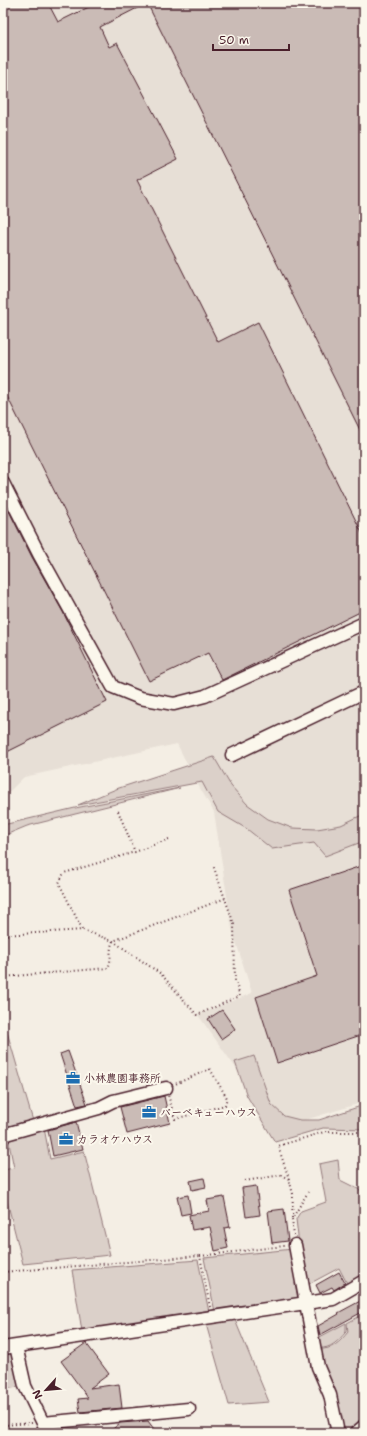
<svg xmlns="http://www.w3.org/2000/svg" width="367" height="1436" font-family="'Shantell Sans','Klee One',sans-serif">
  <rect width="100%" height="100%" fill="#f4eee4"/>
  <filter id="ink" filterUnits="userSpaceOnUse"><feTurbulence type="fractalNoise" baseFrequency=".025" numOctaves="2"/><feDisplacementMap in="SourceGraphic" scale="8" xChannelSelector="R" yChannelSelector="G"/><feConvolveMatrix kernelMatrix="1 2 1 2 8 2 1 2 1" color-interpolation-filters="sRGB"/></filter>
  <g filter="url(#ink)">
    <!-- built -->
    <path fill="#e7dfd6" d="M3,3H364V1102L279,1128L198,1015L252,993L232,929L214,812L197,783L177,744L24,777L3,798Z"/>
    <!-- green -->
    <path fill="#dbd0c9" stroke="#92787a" d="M214,757L231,786L247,804L268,819L292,828L317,829L341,825L364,814V841L325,856L314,843L272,849L247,829L218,812L202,782L78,805L116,789Z
      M180,788L27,826L3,836V825L75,808Z
      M3,1025H5L33,1121L3,1131Z
      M254,1056L271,1104L284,1116L300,1120H319L364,1105V1129L323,1128L275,1142L247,1096L235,1062Z
      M44,1128L50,1159L84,1151L110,1255L23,1264L3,1185V1170L14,1168L8,1138Z
      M338,1160L340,1180L364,1192V1277L348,1285L339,1268L307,1285L299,1245L296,1219L301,1211L326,1202L319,1164Z
      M293,1249L302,1301L215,1312L204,1258Z
      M198,1260L209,1312L82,1331L72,1270Z
      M364,1314V1420L350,1433H342L322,1367L319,1349C332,1350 340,1342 348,1332L347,1323Z
      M235,1320L269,1402L229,1405L206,1324Z
      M346,1323V1332C338,1341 331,1349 319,1348L316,1339Z
      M12,1351L19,1387L3,1389V1352Z"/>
    <!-- building -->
    <path fill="#cabbb6" stroke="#4a1f2b" d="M3,3H48L58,22L97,3H364V438L147,3L100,27L109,47L117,43L178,159L137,180L218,342L258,322L364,537V610L222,680L208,653L149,681L3,388Z
      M9,511L32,557L63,612L107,702L3,754V514Z
      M364,865V1034L277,1063L256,997L317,976L289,890Z
      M222,1010L235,1029L221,1039L208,1019Z
      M68,1051L87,1104L77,1106L60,1054Z
      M164,1096L170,1123L127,1134L120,1107Z
      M76,1122L83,1149L53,1156L48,1130Z
      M204,1178L206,1187L192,1190L190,1181Z
      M256,1186L260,1215L246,1217L242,1188Z
      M188,1195L191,1213L181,1215L177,1197Z
      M224,1197L230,1227L224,1228L228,1248L215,1251L210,1227L192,1230L189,1215L209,1211L207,1200Z
      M284,1209L288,1241L272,1243L268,1211Z
      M339,1272L345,1283L334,1290L332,1287L320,1293L316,1285Z
      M364,1299V1311L320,1335L318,1326L339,1314L338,1313Z
      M86,1343L109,1374L90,1388L119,1384L122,1408L80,1412L78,1399L88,1398L61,1361Z
      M148,1421L157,1433H108L120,1423Z"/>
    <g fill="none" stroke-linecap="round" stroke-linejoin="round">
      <defs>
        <path id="minor" d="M3,483L39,554L113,687L140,698L174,704L205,696L364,623
          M232,755L364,692
          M3,1138L6,1134L99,1108L113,1101L166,1088
          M295,1245L318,1367L330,1395L338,1433
          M16,1346L25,1386L43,1423L51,1433
          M3,1348L333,1299L364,1281
          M43,1423L189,1409
          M356,1433L364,1426"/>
      </defs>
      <!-- minor casing -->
      <use href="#minor" stroke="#4a1f2b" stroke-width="15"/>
      <!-- path -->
      <path stroke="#4a1f2b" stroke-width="2" stroke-dasharray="1 3" stroke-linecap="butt" d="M118,811L135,852
        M82,929L59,883L64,873L135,852L169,839
        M3,935L83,930L113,941L161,974L197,1015L240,996L235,981L234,924L213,865
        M3,977L108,968C113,957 108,952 113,941L226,898
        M210,1069L227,1098L225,1105L175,1119L166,1088Z
        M289,1179L278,1146L324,1132H364
        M245,1181L281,1175L289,1179L293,1194L292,1218
        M294,1236L292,1219L308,1192
        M3,1272L200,1256
        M210,1307L200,1256L284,1246
        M3,1425L32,1423"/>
      <!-- minor -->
      <use href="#minor" stroke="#fbf7ec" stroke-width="12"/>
    </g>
  </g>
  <!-- icons -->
  <defs>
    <symbol id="office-bare" viewBox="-9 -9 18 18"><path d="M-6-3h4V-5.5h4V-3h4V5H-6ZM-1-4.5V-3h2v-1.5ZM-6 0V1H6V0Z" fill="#1f6fb2" stroke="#fbf7ec" stroke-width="2.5" paint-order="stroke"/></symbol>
  </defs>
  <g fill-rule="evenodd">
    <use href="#office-bare" x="63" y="1068" width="20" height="20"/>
    <use href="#office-bare" x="139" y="1102" width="20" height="20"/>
    <use href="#office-bare" x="56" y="1129" width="20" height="20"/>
  </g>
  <g text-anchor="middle" stroke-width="4" stroke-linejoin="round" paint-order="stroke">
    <!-- poi labels -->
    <g font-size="11" font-weight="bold" fill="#4a1f2b" stroke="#fbf7ec" text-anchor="start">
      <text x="84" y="1082">小林農園事務所</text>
      <text x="160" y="1116">バーベキューハウス</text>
      <text x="77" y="1143">カラオケハウス</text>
    </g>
  </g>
  <!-- margin -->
  <rect width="367" height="1436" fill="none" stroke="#fbf7ec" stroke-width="16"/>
  <rect x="8" y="8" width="351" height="1420" fill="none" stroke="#4a1f2b" stroke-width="1.5" filter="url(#ink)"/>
  <!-- north arrow -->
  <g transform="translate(46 1390) rotate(243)" stroke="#fbf7ec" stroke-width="3" paint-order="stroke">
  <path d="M0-3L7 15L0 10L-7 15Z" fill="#4a1f2b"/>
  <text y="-6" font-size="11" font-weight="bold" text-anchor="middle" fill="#4a1f2b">N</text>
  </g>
  <!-- scale -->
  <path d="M213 44v6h76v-6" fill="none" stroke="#4a1f2b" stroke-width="2"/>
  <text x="219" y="44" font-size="12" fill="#4a1f2b" stroke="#fbf7ec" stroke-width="3" paint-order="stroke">50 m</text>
</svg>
